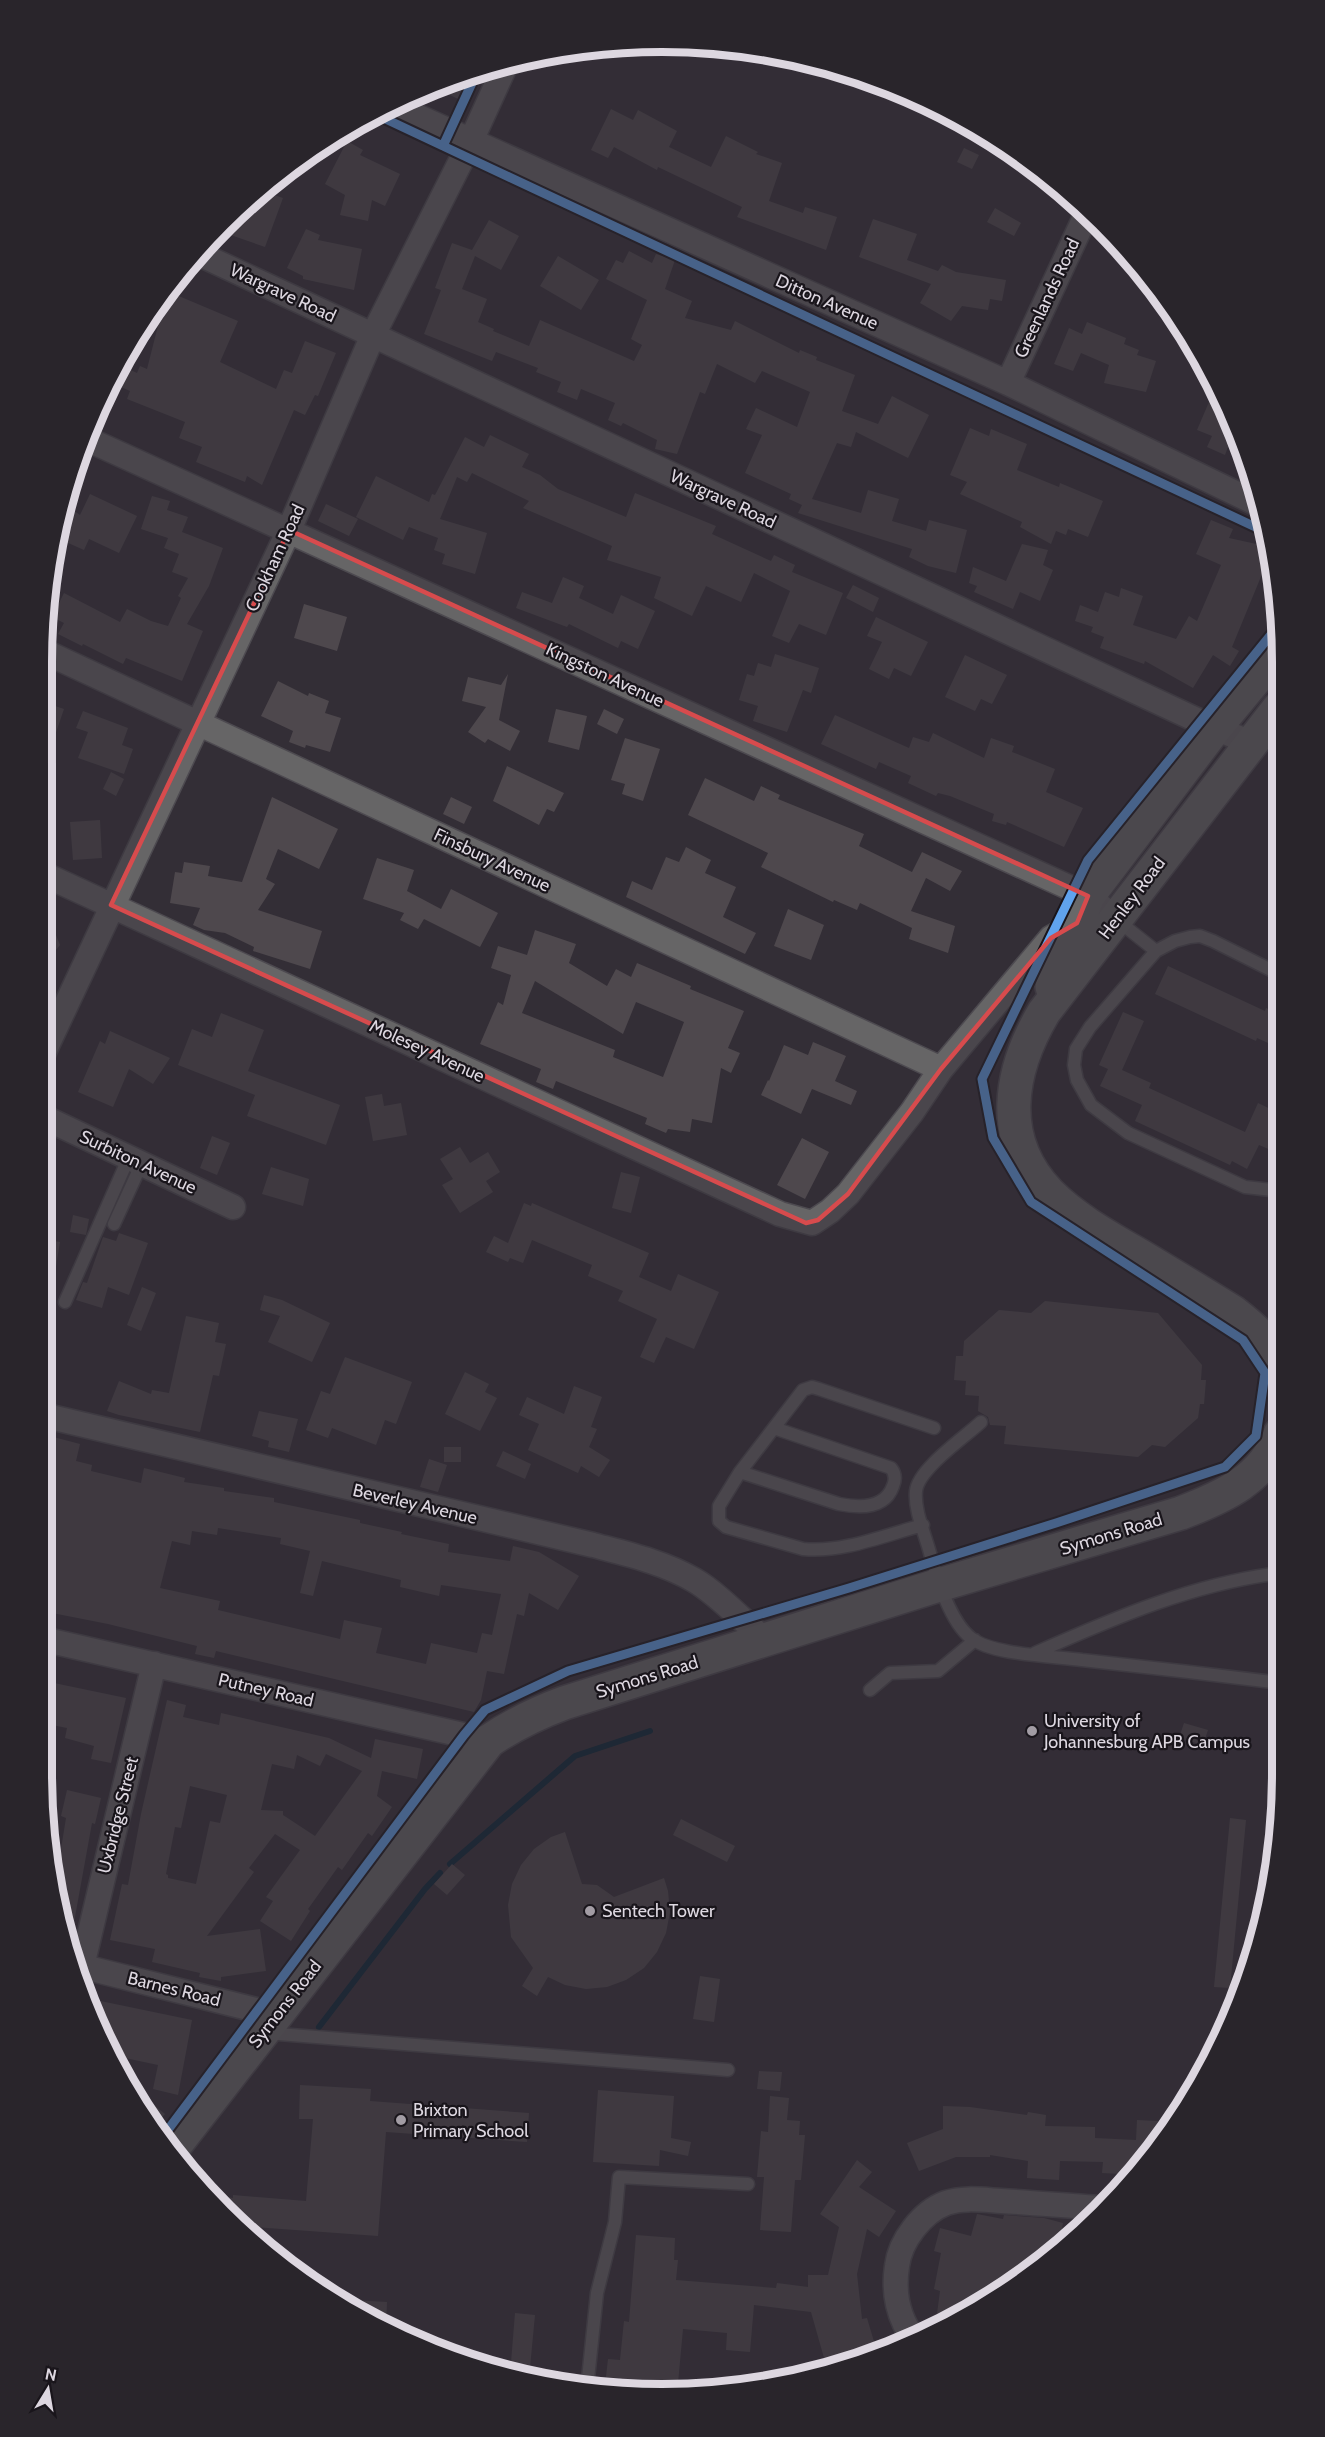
<svg xmlns="http://www.w3.org/2000/svg" width="1325" height="2437" font-family="Cabin,sans-serif">
  <rect width="100%" height="100%" fill="#332e36"/>
  <g fill="none" stroke-linecap="round" stroke-linejoin="round">
    <!-- stream -->
    <path stroke="#052233" stroke-width="6" d="M450,1864L575,1756L650,1731
      M319,2027L425,1889L440,1873"/>
  </g>
  <!-- building -->
  <path fill="#4e484d" fill-rule="evenodd" d="M474,74L462,101L448,94L454,81Z
    M611,109L633,120L638,110L677,131L669,147L711,167L726,136L758,152L756,154L782,163L769,201L803,213L805,207L837,217L826,250L737,217L742,207L658,167L657,170L614,147L608,158L591,150Z
    M347,141L363,150L360,155L400,174L385,206L372,200L368,221L340,215L345,195L325,184Z
    M964,148L979,155L972,169L957,162Z
    M262,191L283,198L265,247L219,231Z
    M995,208L1021,223L1014,236L987,222Z
    M873,219L917,234L907,260L938,271L942,265L956,272L1006,280L1002,301L990,299L988,310L962,306L951,321L920,303L931,284L859,257Z
    M489,220L519,236L501,270L475,256L462,289L487,299L478,322L494,329L493,331L529,346L540,320L634,361L642,345L631,339L647,300L606,279L616,260L623,263L629,251L652,263L656,254L675,260L665,289L692,301L685,318L731,330L735,321L799,353L800,350L817,357L816,360L855,375L842,411L878,424L892,396L929,415L908,458L856,432L851,447L837,443L812,499L861,513L868,490L899,499L892,521L926,531L929,520L967,530L956,573L928,566L909,557L912,549L798,513L802,505L789,499L791,494L745,473L762,435L746,429L756,408L797,427L810,392L762,371L755,383L717,364L705,394L700,392L677,454L655,449L657,440L623,423L621,426L608,420L615,403L581,389L577,400L557,392L561,382L536,372L538,368L496,352L492,361L424,334L441,290L435,288L452,243L472,250Z
    M306,229L320,235L318,240L362,249L354,290L303,279V276L287,268Z
    M558,256L599,280L581,310L540,286Z
    M174,294L238,321L220,362L276,389L284,370L292,373L305,341L336,353L318,396L315,395L305,415L294,410L262,485L247,476L245,482L196,462L202,447L179,438L185,422L127,399L130,391L112,383L120,365L137,373L140,366L147,369L160,318L163,319Z
    M1087,322L1126,338L1124,344L1139,350L1137,355L1156,361L1146,392L1104,383L1109,365L1081,353L1073,371L1054,364L1069,328L1082,334Z
    M1209,402L1223,407L1246,455L1228,447L1225,455L1207,447L1212,436L1197,430Z
    M970,428L989,436L991,429L1027,444L1017,470L1059,487L1060,483L1103,501L1088,537L1068,529L1066,535L1056,531L1051,544L1020,527L1022,522L960,494L967,482L950,475Z
    M490,435L529,454L522,467L540,475L558,489L626,517L635,493L716,526L712,534L771,561L774,555L795,565L792,572L843,593L826,635L799,624L789,643L772,636L790,591L754,573L741,602L706,586L692,616L654,598L661,577L607,560L612,546L523,508L529,501L472,473L467,482L457,477L440,519L487,533L475,574L442,564L445,554L434,550L438,538L409,527L403,540L356,517L376,476L429,502L432,494L435,495L465,437L484,447Z
    M90,494L137,516L119,553L89,539L84,550L57,538L63,503L80,515Z
    M152,496L170,501L167,510L188,517L182,532L223,548L209,586L187,624L203,631L182,681L126,658L123,664L83,644L82,646L58,634L64,623L52,617L64,593L120,622L127,609L151,621L168,626L181,598L178,596L188,578L172,572L179,554L164,548L168,538L141,529Z
    M326,504L358,519L349,536L318,521Z
    M1211,520L1233,529L1229,538L1270,547L1274,564L1267,562L1232,647L1239,651L1230,666L1213,655L1193,688L1145,661L1144,664L1100,648L1104,637L1091,632L1093,627L1075,621L1080,605L1098,612L1105,592L1119,597L1121,588L1143,596L1133,625L1176,639L1189,616L1197,621L1221,565L1196,554Z
    M1022,544L1048,550L1043,565L1053,570L1040,601L1020,592L1013,609L974,592L977,586L969,583L973,567L1006,581Z
    M563,577L584,586L579,598L613,614L621,595L655,611L638,649L621,641L618,648L569,624L567,627L516,608L522,592L552,603Z
    M853,585L879,598L873,612L846,598Z
    M304,604L347,617L337,651L294,638Z
    M876,617L928,642L911,676L894,668L889,679L869,669L882,642L867,636Z
    M775,654L819,668L811,693L803,690L787,732L753,721L758,706L739,700L747,674L754,676L758,663L771,667Z
    M965,655L1007,675L992,704L981,699L975,711L945,697Z
    M508,674L499,720L520,731L510,751L488,739L485,743L468,732L486,707L462,701L468,677L501,685Z
    M278,681L308,696L309,693L329,701L325,713L341,718L330,752L306,745L305,748L289,742L293,731L261,716Z
    M43,702L64,709L46,762L43,761Z
    M556,709L587,716L579,750L548,742Z
    M604,709L624,719L617,734L597,724Z
    M83,711L128,728L122,745L133,749L124,774L78,758L88,732L76,728Z
    M835,715L909,748L913,737L929,742L933,733L984,758L991,738L1014,746L1012,752L1055,769L1046,792L1083,808L1064,847L1007,822L1006,825L992,821L994,814L950,796L938,793L936,796L908,783L911,776L879,762L876,769L821,744Z
    M625,738L660,749L643,801L622,794L625,784L611,780Z
    M507,766L564,793L554,812L547,809L539,825L493,801Z
    M111,772L124,779L116,796L103,789Z
    M705,778L754,801L761,786L780,795L778,799L864,834L859,846L912,872L922,852L962,871L950,891L926,878L911,911L955,926L948,953L909,939L912,928L860,903L857,910L834,900L833,902L761,867L768,853L688,815Z
    M272,797L338,829L319,869L278,849L266,879L275,884L258,910L322,931L310,969L253,951L254,947L225,933L204,930L193,925L200,908L170,903L175,872L182,873L184,862L210,866L208,876L242,882Z
    M451,797L472,807L464,824L443,814Z
    M100,820L102,858L73,860L70,822Z
    M686,847L711,860L705,873L736,887L723,917L756,933L745,954L626,897L632,881L652,890L666,857L679,862Z
    M377,858L414,870L407,891L441,909L451,889L498,913L480,947L424,919L418,929L400,920L404,913L363,899Z
    M43,903L60,945L43,966Z
    M788,909L824,925L811,960L774,946Z
    M535,930L576,944L569,963L607,986L616,969L631,977L637,963L691,986L690,989L744,1011L728,1048L740,1053L731,1073L721,1068L712,1123L692,1119L690,1132L668,1129L666,1133L645,1124L647,1118L556,1081L553,1089L536,1082L541,1069L480,1044L498,1002L503,1005L511,975L491,968L498,946L527,955ZM535,981L623,1034L636,1002L684,1022L663,1077L613,1057L615,1050L522,1013Z
    M1168,966L1265,1011L1266,1008L1279,1014V1048L1257,1038L1256,1041L1155,994Z
    M1123,1012L1144,1021L1122,1070L1151,1083L1149,1088L1245,1132L1258,1103L1279,1113L1280,1154L1259,1145L1247,1169L1232,1161L1230,1165L1135,1121L1142,1105L1100,1086L1108,1069L1099,1065Z
    M221,1013L264,1030L248,1071L340,1105L326,1145L247,1116L255,1095L178,1065L192,1029L212,1037Z
    M110,1031L170,1058L153,1084L129,1069L113,1107L78,1092L100,1041L105,1044Z
    M813,1042L846,1056L835,1081L857,1091L851,1105L812,1089L801,1114L761,1095L768,1080L769,1081L784,1045L808,1055Z
    M382,1094L384,1106L401,1103L407,1135L373,1141L365,1097Z
    M212,1136L230,1143L217,1175L200,1168Z
    M802,1138L829,1152L805,1199L777,1185Z
    M460,1147L470,1163L488,1152L500,1172L486,1181L493,1192L460,1213L442,1185L453,1179L440,1159Z
    M271,1167L309,1179L303,1206L262,1194Z
    M621,1172L640,1177L631,1213L612,1208Z
    M524,1203L531,1206L532,1203L649,1253L639,1277L671,1291L678,1274L719,1292L694,1349L666,1337L654,1363L640,1357L657,1319L618,1301L623,1291L588,1276L592,1265L532,1240L523,1263L510,1258L508,1262L486,1252L494,1236L508,1243Z
    M73,1215L89,1219L86,1235L70,1232Z
    M119,1233L148,1243L129,1295L108,1287L102,1308L76,1300L83,1282L87,1283L103,1237L116,1241Z
    M43,1239L60,1242L51,1297L43,1296Z
    M142,1287L156,1293L141,1331L127,1325Z
    M264,1295L282,1300L330,1323L312,1362L268,1342L280,1316L260,1310Z
    M1045,1301L1158,1313L1202,1365L1201,1380H1206L1204,1404H1200L1198,1418L1165,1447L1152,1445L1138,1457L1004,1444L1006,1426L990,1425L988,1417L978,1411L979,1396L965,1395L966,1381L954,1380L956,1356H963L964,1341L999,1310L1031,1313Z
    M186,1316L219,1323L215,1342L226,1344L219,1376L213,1375L200,1432L119,1415L107,1411L119,1381L151,1394L152,1390L169,1393Z
    M345,1357L412,1382L396,1424L385,1420L376,1445L332,1428L328,1438L306,1430L321,1391L330,1394Z
    M465,1372L489,1384L485,1392L497,1398L480,1431L445,1414Z
    M574,1386L602,1397L591,1427L597,1429L589,1447L610,1460L599,1477L581,1466L578,1473L528,1450L539,1424L519,1415L527,1397L564,1414Z
    M259,1411L298,1419L289,1452L268,1447L269,1441L252,1436Z
    M42,1434L80,1444L76,1461L92,1465L91,1471L141,1483L144,1468L185,1478L184,1482L224,1488V1491L274,1498V1502L360,1520V1523L402,1532L401,1534L449,1544L448,1552L510,1561L513,1546L539,1552L579,1576L558,1610L529,1593L524,1616L517,1614L504,1674L487,1671L481,1700L474,1712L216,1651L214,1658L195,1654L197,1646L108,1624L42,1611V1512L56,1454L42,1450ZM218,1528L281,1538L280,1544L310,1551L300,1593L313,1596L322,1561L401,1580L400,1587L439,1596L441,1585L501,1594L492,1635L482,1633L477,1653L431,1643L426,1664L376,1653L382,1628L344,1620L340,1639L218,1610L220,1601L160,1588L172,1541L190,1545L192,1531L217,1535Z
    M444,1447H461V1462H444Z
    M503,1451L531,1464L525,1479L496,1466Z
    M429,1459L447,1465L438,1492L420,1487Z
    M54,1683L126,1698L111,1763L91,1759L94,1746L65,1738L67,1728L47,1724Z
    M167,1700L186,1705L183,1717L219,1725L221,1713L329,1738L371,1758L375,1739L423,1749L417,1779L382,1771L377,1796L392,1807L372,1836L368,1833L342,1870L338,1867L308,1909L310,1911L291,1941L260,1921L273,1901L266,1897L300,1850L275,1834L249,1868L254,1872L207,1936L260,1929L266,1971L221,1977V1981L199,1977L200,1973L152,1962L155,1949L110,1940L122,1884L128,1885L141,1814ZM326,1754L362,1771L315,1836L283,1815V1811L261,1810L272,1764L294,1769L297,1755L320,1766ZM190,1786L227,1795L220,1823L210,1821L196,1884L168,1878V1875L166,1874L175,1827L181,1828Z
    M1184,1723L1208,1730L1203,1745L1179,1738Z
    M67,1790L101,1798L95,1824L92,1823L69,1950L54,1895L52,1880H56L66,1818L61,1816Z
    M1230,1818L1246,1820L1230,1988L1214,1987Z
    M681,1819L735,1846L727,1862L673,1835Z
    M565,1832L582,1884L597,1885L614,1897L664,1878L668,1891L670,1912L666,1933L657,1952L644,1968L626,1980L607,1987L586,1989L565,1985L548,1977L537,1996L522,1986L533,1968L511,1937L508,1905L512,1884L521,1865L534,1849L551,1837Z
    M452,1864L465,1875L447,1895L434,1884Z
    M700,1976L720,1979L714,2022L693,2019Z
    M86,1998L192,2020L178,2095L153,2089L158,2065L111,2055Z
    M759,2071L782,2072L780,2091L757,2089Z
    M300,2085L371,2089L370,2101L529,2113L527,2142L386,2132L378,2236L240,2226L210,2194L233,2198V2195L306,2201L313,2119H299Z
    M130,2086L165,2114L154,2127L128,2088Z
    M598,2090L674,2096L671,2138L691,2142L688,2156L660,2150L659,2166L593,2162Z
    M770,2096L789,2098L787,2120L800,2121L799,2135H805L801,2180H795L791,2232L760,2230L764,2177H757L761,2131L768,2132Z
    M943,2106L970,2107L1027,2115L1028,2112L1046,2115L1045,2126L1095,2127V2138L1136,2140L1137,2120L1175,2122L1155,2152L1120,2189L1121,2174L1102,2173L1103,2162L1060,2161L1059,2180L1027,2178L1028,2161L990,2155V2157H956L919,2171L907,2143L943,2129Z
    M857,2160L872,2172L859,2187L896,2211L879,2237L867,2229L857,2274L862,2319L867,2318L878,2355L828,2372L811,2312L754,2305L750,2352L726,2350L727,2333L683,2329L677,2394L617,2393L619,2378L606,2377L608,2359L620,2360L624,2321L629,2322L636,2235L675,2238L674,2260H678L676,2280L776,2288L777,2283L808,2287V2275H828L839,2227L820,2214Z
    M977,2214L1003,2219L1004,2215L1044,2218L1063,2223L1058,2251L1007,2291L935,2329L940,2291L934,2289L941,2253L934,2251L940,2228L971,2236Z
    M334,2299L387,2302L386,2327L353,2309Z
    M515,2313L535,2315L529,2378L510,2375Z"/>
  <g fill="none" stroke-linecap="round" stroke-linejoin="round">
    <defs>
      <path id="lane" d="M1117,920L1156,951
        M1279,974L1213,941L1200,936L1190,937L1175,941L1156,951L1090,1027L1076,1049L1074,1065L1077,1080L1091,1105L1128,1133L1245,1187L1280,1191
        M114,1224L142,1163
        M65,1302L129,1157
        M981,1422C965,1437 918,1469 916,1491C914,1510 925,1534 930,1553C937,1578 950,1622 971,1638C992,1655 1054,1656 1082,1660C1148,1667 1215,1675 1281,1683
        M740,1472L839,1504C859,1508 885,1509 893,1486C896,1479 895,1473 891,1468L774,1428
        M923,1525C885,1535 843,1553 803,1549L726,1527L719,1521V1506L740,1472L803,1390L812,1387L819,1389L934,1428
        M1035,1653C1114,1618 1195,1583 1281,1573
        M870,1690L890,1673L938,1671L975,1640
        M266,2033L728,2070
        M587,2388L597,2293L615,2222L619,2177L748,2184"/>
      <path id="street" d="M392,105L1008,383L1260,505
        M197,253L1201,722L1251,743
        M1008,383L1087,213
        M89,440L1088,896L1116,919
        M43,651L941,1069
        M43,874L780,1214L812,1223L830,1211L848,1194L912,1112L941,1069L1051,938L1077,923
        M43,1054L289,530L373,335L471,141L507,62
        M43,1117L233,1207
        M42,1415L593,1545C627,1554 663,1562 694,1580C717,1593 744,1622 765,1640
        M42,1639L489,1741
        M72,1964L276,2015
        M82,1966L154,1664
        M915,2340C898,2319 893,2292 897,2266C900,2241 922,2212 946,2203C963,2197 984,2200 1001,2201C1035,2203 1069,2206 1102,2208"/>
      <path id="secondary" d="M1278,709L1044,1012C1009,1071 997,1139 1049,1193C1075,1219 1108,1237 1139,1255C1171,1274 1202,1293 1233,1312C1254,1328 1272,1344 1280,1370
        M1052,987L1088,896L1215,728L1278,652
        M170,2152L489,1741C514,1724 537,1713 564,1703L939,1585L1181,1513C1223,1497 1264,1479 1280,1434"/>
    </defs>
    <!-- lane casing -->
    <use href="#lane" stroke="#4d4a50" stroke-width="15"/>
    <!-- street casing -->
    <use href="#street" stroke="#4d4a50" stroke-width="27"/>
    <!-- secondary casing -->
    <use href="#secondary" stroke="#4d4a50" stroke-width="36"/>
    <!-- lane -->
    <use href="#lane" stroke="#666566" stroke-width="12"/>
    <!-- street -->
    <use href="#street" stroke="#666566" stroke-width="24"/>
    <!-- secondary -->
    <use href="#secondary" stroke="#696869" stroke-width="33"/>
    <defs>
      <path id="cycleway" d="M477,72L443,146L1266,532
        M375,114L443,146
        M161,2139L464,1735L485,1710L568,1671L849,1588L1056,1523L1225,1467L1256,1436L1265,1373L1243,1340L1031,1202L993,1138L982,1079L1088,860L1278,626"/>
    </defs>
    <!-- cycleway casing -->
    <use href="#cycleway" stroke="#19151b" stroke-width="13"/>
    <!-- cycleway -->
    <use href="#cycleway" stroke="#60a3ed" stroke-width="9"/>
  </g>
  <!-- marked area -->
  <path d="M0 0H1325V2437H0ZM289,530L1088,896L1077,923L1051,938L941,1069L848,1194L818,1220L806,1223L111,905Z" fill="#332e36" fill-opacity=".55" fill-rule="evenodd"/>
  <path fill="none" stroke="#d74b4d" stroke-width="4.5" stroke-linejoin="round" d="M289,530L1088,896L1077,923L1051,938L941,1069L848,1194L818,1220L806,1223L111,905Z"/>
  <!-- markers -->
  <g fill="#a29ca4" stroke="#19151b" stroke-width="2">
    <circle cx="1032" cy="1731" r="6"/>
    <circle cx="590" cy="1911" r="6"/>
    <circle cx="401" cy="2120" r="6"/>
  </g>
  <g text-anchor="middle" stroke-width="4.5" stroke-linejoin="round" paint-order="stroke">
    <!-- street labels -->
    <g font-size="18" fill="#ddd7e0" stroke="#19151b">
      <text transform="translate(283 293) rotate(25)" y="6">Wargrave Road</text>
      <text transform="translate(1047 298) rotate(-65)" y="6">Greenlands Road</text>
      <text transform="translate(827 302) rotate(24)" y="6">Ditton Avenue</text>
      <text transform="translate(723 499) rotate(25)" y="6">Wargrave Road</text>
      <text transform="translate(275 558) rotate(-65)" y="6">Cookham Road</text>
      <text transform="translate(605 675) rotate(25)" y="6">Kingston Avenue</text>
      <text transform="translate(492 860) rotate(25)" y="6">Finsbury Avenue</text>
      <text transform="translate(1132 898) rotate(-53)" y="6">Henley Road</text>
      <text transform="translate(427 1051) rotate(25)" y="6">Molesey Avenue</text>
      <text transform="translate(138 1162) rotate(25)" y="6">Surbiton Avenue</text>
      <text transform="translate(415 1504) rotate(13)" y="6">Beverley Avenue</text>
      <text transform="translate(1111 1534) rotate(-17)" y="6">Symons Road</text>
      <text transform="translate(647 1677) rotate(-17)" y="6">Symons Road</text>
      <text transform="translate(266 1690) rotate(13)" y="6">Putney Road</text>
      <text transform="translate(118 1815) rotate(-76)" y="6">Uxbridge Street</text>
      <text transform="translate(174 1989) rotate(14)" y="6">Barnes Road</text>
      <text transform="translate(285 2004) rotate(-52)" y="6">Symons Road</text>
    </g>
    <!-- poi labels -->
    <g font-size="18" fill="#ddd7e0" stroke="#19151b" text-anchor="start">
      <text x="1044" y="1727">University of<tspan x="1044" dy="21">Johannesburg APB Campus</tspan></text>
      <text x="602" y="1917">Sentech Tower</text>
      <text x="413" y="2116">Brixton<tspan x="413" dy="21">Primary School</tspan></text>
    </g>
  </g>
  <!-- crop -->
  <path d="M0 0H1325V2437H0ZM662 52H662A610 610 0 0 1 1272 662V1774A610 610 0 0 1 662 2384H662A610 610 0 0 1 52 1774V662A610 610 0 0 1 662 52Z" fill="#29252b" fill-rule="evenodd"/>
  <path fill="none" stroke="#ddd7e0" stroke-width="8" d="M662 52H662A610 610 0 0 1 1272 662V1774A610 610 0 0 1 662 2384H662A610 610 0 0 1 52 1774V662A610 610 0 0 1 662 52Z"/>
  <!-- north arrow -->
  <g transform="translate(48 2389) rotate(11)" stroke="#19151b" stroke-width="4.5" paint-order="stroke">
  <path d="M0-4.5L10 22L0 15L-10 22Z" fill="#ddd7e0"/>
  <text y="-9" font-size="16" font-weight="bold" text-anchor="middle" fill="#ddd7e0">N</text>
  </g>
</svg>
